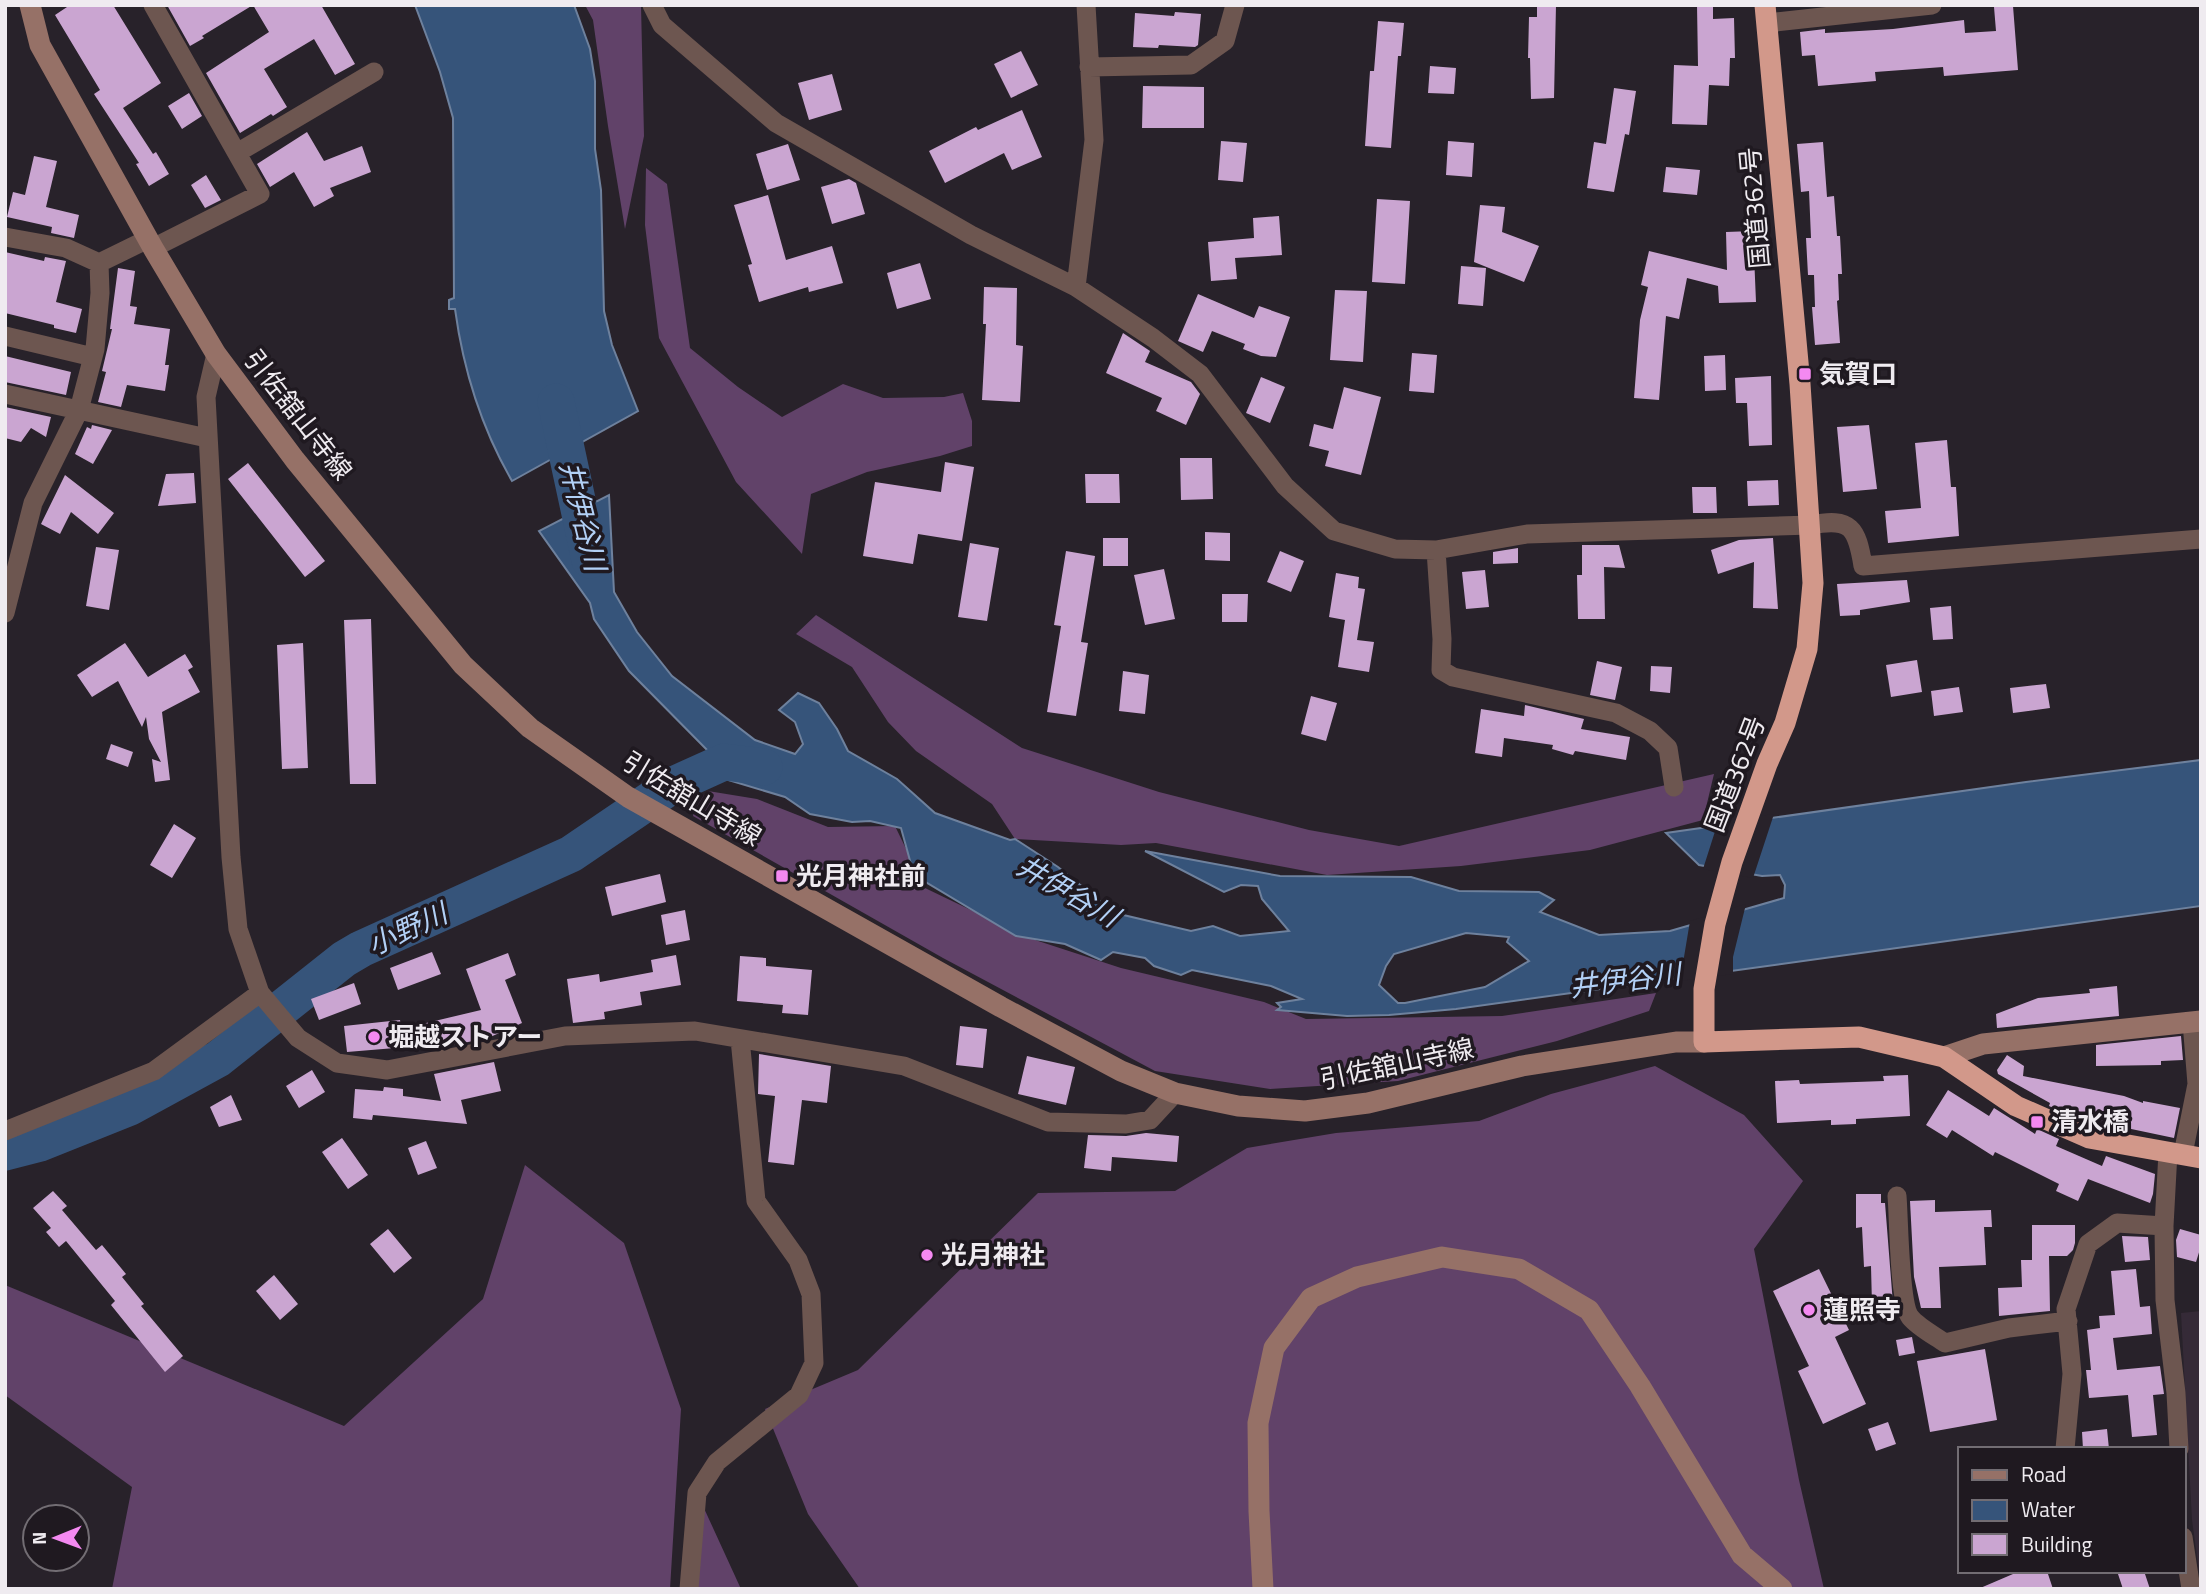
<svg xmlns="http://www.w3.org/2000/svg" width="2206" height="1594" font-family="'Titillium Web','Noto Sans JP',sans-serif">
  <rect width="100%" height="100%" fill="#28222a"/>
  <!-- built -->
  <path fill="#352a37" d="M2201,1311V1585L2192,1520L2181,1313Z"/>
  <!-- forest -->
  <path fill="#614269" d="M585,5H641L644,136L625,229L608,126L593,20Z
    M646,168L667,184L690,348L738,387L782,417L843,384L883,398L944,397L963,393L972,421V446L940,456L867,472L811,494L802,554L736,482L659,338L645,225Z
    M816,615L1022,748L1159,792L1309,830L1399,846L1714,774L1703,820L1590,850L1461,866L1327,875L1156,843L1121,845L1015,839L992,804L916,751L888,722L852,667L796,634Z
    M708,791L757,799L828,827L895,826L925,888L1029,938L1121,968L1264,1002L1306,1019L1502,1016L1656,993L1649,1011L1557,1041L1398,1081L1270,1089L1155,1071L943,958L693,816L695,805Z
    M1655,1066L1744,1115L1803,1181L1754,1249L1799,1480L1824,1589H860L808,1514L765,1409L858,1370L1038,1193L1175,1191L1247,1148L1336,1133L1479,1121L1551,1094Z
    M525,1165L624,1243L681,1409L670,1589H112L132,1487L5,1395V1285L344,1426L483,1299Z
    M697,1493L741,1589H696Z"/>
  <!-- water -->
  <path fill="#36547a" stroke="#6e819d" stroke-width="2" fill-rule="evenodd" d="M415,5H574L590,49L595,81V149L601,190L604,311L612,345L638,411L512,481C482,429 463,368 455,309H449V300L454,298L453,118L440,72Z
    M609,495L614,592L637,632L672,676L755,740L795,754L803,744L795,722L779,710L798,693L819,703L837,729L848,751L897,779L935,813L1010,840L1015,839L1058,867L1115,913L1191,931L1213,926L1240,936L1289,931L1262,899L1258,886L1241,885L1224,892L1145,851L1280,876L1411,877L1459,891L1539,892L1554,900L1540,912L1599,935L1670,931L1784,898L1785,885L1780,875L1762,876L1699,865L1666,833L2026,782L2201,760V906L1456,1009L1389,1015L1347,1016L1277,1010L1281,1007L1277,1003L1302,999L1271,986L1192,970L1181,975L1154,966L1145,958L1113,952L1101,960L1065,944L1016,936L914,875L901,828L870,821L852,822L810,814L785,797L715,776L714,757L629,671L594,619L590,603L539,531ZM1466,933L1509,937L1507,942L1529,961L1485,987L1405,1003H1398L1379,985L1386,966L1394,954Z"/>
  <!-- pier -->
  <path fill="#28222a" d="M1774,814L1753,878L1703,869L1718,822Z
    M1746,904L1733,957V974L1680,981L1690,921Z"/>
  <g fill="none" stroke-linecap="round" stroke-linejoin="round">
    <!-- river -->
    <path stroke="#36547a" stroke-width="37" d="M556,402L590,560
      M5,1152L40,1143L130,1107L218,1059L344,959L361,949L571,854L671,786L724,762L764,767"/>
  </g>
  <!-- building -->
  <path fill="#caa5d1" d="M70,5H113L161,83L123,108L153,154L156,152L169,174L149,186L136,164L139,163L94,94L100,90L55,15Z
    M167,5H253L202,36L204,38L190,46Z
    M253,5H321L355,64L335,75L314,39L264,69L287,107L273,116L271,114L240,133L206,73L269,32Z
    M1537,5H1556L1554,98L1531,99L1530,58H1528L1529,17H1537Z
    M1697,5H1713V19L1734,18L1735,58H1730L1729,86L1709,85L1707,125L1672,124L1674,65L1698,66Z
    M2013,6L2018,70L1944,76L1943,67L1875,72L1876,81L1818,86L1815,55L1802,56L1800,32L1825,29V33L1893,29L1964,20L1965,33L1996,31L1994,7Z
    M1175,12L1201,14L1198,45L1195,47L1159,45L1158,48L1133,47L1135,13L1174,16Z
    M1378,21L1404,23L1401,56H1398L1391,148L1365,146L1370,71H1374Z
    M1021,51L1038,85L1011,98L994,64Z
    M1430,66L1456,68L1454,94L1428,93Z
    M832,74L842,110L809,120L798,83Z
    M1143,86L1204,87V128H1142Z
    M1614,88L1636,91L1629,135L1625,134L1614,192L1587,188L1594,142L1606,144Z
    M189,93L202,116L182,129L168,106Z
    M1022,110L1042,157L1012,170L1004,153L945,183L929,151L976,127L978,130Z
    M307,132L324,161L362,146L371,172L330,188L334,196L314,207L294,172L270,187L257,164Z
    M1221,141L1247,143L1243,182L1218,180Z
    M1448,141L1474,143L1472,177L1446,175Z
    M1823,142L1827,197L1834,196L1837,236H1840L1842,274H1838L1839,300L1837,301L1840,343L1815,345L1812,307H1815L1814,275H1808L1806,238H1811L1809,191L1801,192L1797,144Z
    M788,144L800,180L767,190L756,154Z
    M34,156L57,161L46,207L79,215L74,238L51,233L52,227L7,217L13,192L25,195Z
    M1666,167L1700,170L1697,195L1663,192Z
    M206,175L221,200L205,208L191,185Z
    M849,179L856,183L865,214L832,224L821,187Z
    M768,195L786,260L832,246L843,283L809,292L808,287L759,302L748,265L752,264L734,205Z
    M1377,199L1410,201L1405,284L1372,282Z
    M1480,205L1505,207L1502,232L1539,246L1524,282L1474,262Z
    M1279,216L1282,255L1235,258L1237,279L1211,281L1208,242L1254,238L1253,218Z
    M1753,231L1756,302L1719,303L1718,286L1687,278L1679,319L1666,316L1659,400L1634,398L1640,320L1648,287L1641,285L1649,251L1727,270L1726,232Z
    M5,252L44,261L45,257L66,261L56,302L82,309L76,333L54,328V325L5,313Z
    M920,263L931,299L897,309L887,273Z
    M1461,266L1486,268L1483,306L1458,304Z
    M118,268L135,271L130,306L137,307L134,324L170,329L165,365H169L165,391L127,385L121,407L98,402L106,372L102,371L112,329H110Z
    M984,287L1017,288L1016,345L1023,346L1020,402L982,400L986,324H983Z
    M1335,290L1367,291L1363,362L1330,360Z
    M1198,294L1254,318L1259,306L1290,317L1276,357L1261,356L1243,349L1245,344L1212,331L1203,352L1178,341Z
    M1123,333L1150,351L1145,362L1191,382L1200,394L1186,425L1156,411L1162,398L1106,373Z
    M1412,353L1437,355L1434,393L1409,391Z
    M1725,355L1726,390L1705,391L1704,356Z
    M5,356L71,372L66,395L5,382Z
    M1771,376L1772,445L1749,446L1747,403H1736L1735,378Z
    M1261,377L1285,387L1270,423L1246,413Z
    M1344,387L1381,397L1361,475L1325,466L1329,451L1309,446L1314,424L1333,429Z
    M5,407L51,417L46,437L31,428L21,442L5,438Z
    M92,425L112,430L93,464L75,454L87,427L91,429Z
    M1869,425L1877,489L1843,492L1837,427Z
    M1947,440L1951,487H1956L1959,536L1888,543L1885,511L1921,508L1915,443Z
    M1180,458H1212L1213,499L1181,500Z
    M945,462L974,467L962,541L918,534L913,564L863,556L875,482L941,492Z
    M248,463L325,561L305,577L228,479Z
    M194,473L196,503L158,506L166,474Z
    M1085,474H1119L1120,503H1086Z
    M65,475L114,513L98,534L71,512L60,534L41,524Z
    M1778,480L1779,505L1748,506L1747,481Z
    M1692,487H1716L1717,513H1693Z
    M1205,532L1230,533V561L1205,560Z
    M1103,538H1128V566H1103Z
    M1773,538L1778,609L1753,608L1754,562L1718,574L1711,550L1739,540Z
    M970,543L999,548L987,621L958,617Z
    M1582,545H1619L1625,568L1604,567L1605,619H1578L1577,575H1582Z
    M96,547L119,550L109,610L86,606Z
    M1518,548V563L1493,564V552Z
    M1066,551L1095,556L1081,642L1088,643L1076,716L1047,712L1061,626L1054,625Z
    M1280,551L1304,561L1291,592L1267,582Z
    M1164,569L1175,619L1145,625L1134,575Z
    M1485,570L1489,607L1466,609L1462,572Z
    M1336,573L1359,577L1358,588L1365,589L1357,640L1374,642L1369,672L1338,667L1345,620L1329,617Z
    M1907,580L1910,602L1860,610V615L1840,616L1837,584Z
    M1222,594H1248L1247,622H1222Z
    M1951,606L1953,639L1933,640L1930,608Z
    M371,619L376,784H350L344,620Z
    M125,643L148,677L185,654L193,667L188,670L200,692L162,712L170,780L155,782L152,759L161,762L149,739L146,717L142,727L118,681L92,697L77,675Z
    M303,643L308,768L282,769L277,645Z
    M1917,660L1922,692L1891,697L1886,665Z
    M1597,661L1622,667L1615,700L1590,695Z
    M1651,666L1672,667L1670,693L1650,691Z
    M1123,671L1149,675L1145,714L1119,711Z
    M2046,684L2050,708L2013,713L2010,688Z
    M1959,687L1963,712L1934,716L1931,691Z
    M1311,696L1337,703L1326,741L1301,734Z
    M1525,705L1584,719L1581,729L1630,737L1626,760L1575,751L1573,755L1552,749L1553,745L1504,738L1502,757L1475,753L1481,709L1524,716Z
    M111,744L133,752L128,767L106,759Z
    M174,824L196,838L172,878L150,865Z
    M660,874L666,902L612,916L605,887Z
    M685,910L690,940L666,945L661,915Z
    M432,952L441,974L398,990L390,968Z
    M508,953L516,975L505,980L522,1023L488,1038L428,1050L422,1024L481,1010L466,969Z
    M676,955L681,985L640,992L642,1005L604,1012L605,1019L573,1023L567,979L599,974L600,982L653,972L651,960Z
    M740,956L766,958V966L812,970L808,1015L782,1013L783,1005L737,1001Z
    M354,983L361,1004L319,1020L311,999Z
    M2117,986L2119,1016L1997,1028L1996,1014L2038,998L2090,993L2089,989Z
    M400,1020L401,1026L409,1023L407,1047L347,1052L344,1026Z
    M960,1026L987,1029L983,1068L956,1065Z
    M2181,1036L2183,1060L2161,1061V1065L2096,1066V1045Z
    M759,1054L831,1066L827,1103L802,1100L794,1165L768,1162L775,1096L758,1094Z
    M2007,1055L2024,1066L2023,1076L2124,1096L2143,1103V1101L2180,1108L2174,1138L2117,1126L2067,1107L2064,1113L2049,1106L2050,1103L1998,1074L1997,1070Z
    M1027,1056L1075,1067L1066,1105L1018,1094Z
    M494,1062L501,1091L461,1100L467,1124L373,1115L372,1120L353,1118L355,1089L383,1091L384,1087L403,1089V1096L441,1101L434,1074Z
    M312,1070L325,1092L299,1108L286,1086Z
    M1908,1075L1910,1116L1856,1119V1124L1831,1125V1120L1777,1123L1775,1081L1799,1080L1800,1084L1884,1081L1883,1076Z
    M1948,1090L1989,1116L1994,1108L2035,1134L2037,1129L2059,1139L2056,1146L2102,1166L2106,1156L2155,1174L2153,1194L2150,1203L2088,1179L2078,1201L2056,1191L2059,1184L1995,1152L1993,1156L1952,1130L1947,1138L1926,1125Z
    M231,1095L242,1120L219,1127L210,1107Z
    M1146,1133L1179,1136L1177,1162L1112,1157L1111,1171L1084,1168L1088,1135L1126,1136Z
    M342,1138L368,1175L348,1189L322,1152Z
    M426,1141L437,1168L418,1175L408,1148Z
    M53,1191L67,1206L62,1210L96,1250L102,1245L126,1274L122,1277L144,1304L141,1306L183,1356L165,1372L111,1305L115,1301L66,1241L59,1247L46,1232L51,1228L33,1208Z
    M1856,1194H1881V1203H1885L1893,1304L1872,1305L1871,1266L1864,1267L1862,1227L1856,1228Z
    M1935,1200V1212L1991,1210L1992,1227H1984L1986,1265L1939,1267L1941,1308H1921L1914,1277L1910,1201Z
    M2032,1225H2075V1243L2073,1250L2067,1256H2049L2050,1311L1999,1316L1998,1288L2022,1287L2021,1260H2032Z
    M388,1229L412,1258L394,1273L370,1244Z
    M2180,1229L2201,1235V1246L2196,1262L2177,1257L2176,1240Z
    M2122,1236L2148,1237L2150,1260L2125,1262Z
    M1819,1269L1849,1330L1835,1337L1866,1404L1823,1424L1798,1371L1809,1366L1773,1291Z
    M2136,1269L2140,1307L2150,1306L2152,1334L2113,1338L2117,1370L2160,1366L2164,1394L2153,1395L2157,1435L2132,1437L2128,1395L2089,1398L2086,1370H2091L2087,1330L2100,1328L2099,1316L2115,1315L2111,1271Z
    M274,1275L298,1304L280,1320L256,1291Z
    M1912,1337L1915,1353L1899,1356L1896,1340Z
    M1985,1349L1997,1420L1930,1432L1917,1361Z
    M1888,1422L1896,1444L1876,1451L1868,1429Z
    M2107,1429L2109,1449H2083L2082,1432Z
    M2020,1571H2047L2053,1589H1978Z
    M2117,1571H2144L2150,1589H2123Z"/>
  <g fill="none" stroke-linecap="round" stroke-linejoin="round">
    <!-- street -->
    <path stroke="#6d5650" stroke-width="19" d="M153,5L260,194L153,248
      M652,5L662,25L776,123L971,235L1076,287L1153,338L1200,374L1285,486L1334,531L1395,549L1436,550L1527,534L1811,525C1851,517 1857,528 1863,566L2201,539
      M1767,23L1932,5
      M1089,67L1191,65L1225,41L1235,5
      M237,153L374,72
      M5,237L66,248L99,263
      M1076,287L1094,140L1086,5
      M5,336L93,357
      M216,354L206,397L231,857L238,929L260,993L298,1038L337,1063L387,1070L565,1036L695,1031L904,1066L1048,1122L1126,1124L1150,1120L1175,1093
      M5,394L207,438
      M1436,550L1442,639L1441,670L1453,677L1616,713L1650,731L1668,748L1674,787
      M5,613L33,503L79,410L95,349L100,293L99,263L148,239
      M5,1131L154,1071L260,993
      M2168,1152L2164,1226L2165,1300L2176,1393L2179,1449
      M2183,1154L2197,1084L2192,1022
      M1897,1196C1899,1218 1899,1302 1910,1317C1918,1327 1935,1336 1945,1343L2009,1328L2068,1321
      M2065,1449L2072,1374L2066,1309L2088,1244L2117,1223L2164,1226
      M2183,1537L2191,1589
      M689,1589L697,1493L717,1462L799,1395L814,1363L811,1294L798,1260L756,1201L740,1039"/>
    <!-- secondary -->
    <path stroke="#967167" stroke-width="21" d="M30,5L40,45L153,248L216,354L295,460L463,665L530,728L628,797L1001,1007L1121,1071L1175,1093L1238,1106L1305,1111L1368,1103L1522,1066L1676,1042H1704
      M1944,1057L1983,1044L2201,1021
      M1263,1589L1259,1511L1258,1423L1274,1348L1311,1298L1357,1277L1442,1257L1519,1269L1589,1310L1640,1386L1742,1555L1782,1589"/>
    <!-- highway -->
    <path stroke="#d2988a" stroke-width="21" d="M1765,5L1800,384L1813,583L1807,649L1785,723L1767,764L1732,862L1715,924L1704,989V1042L1859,1037L1944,1057L2016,1106L2089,1138L2201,1158"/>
  </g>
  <!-- markers -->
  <g fill="#f489f1" stroke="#1f1920" stroke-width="2.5">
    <rect x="1798" y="367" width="14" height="14" rx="3.5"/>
    <rect x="775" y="869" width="14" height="14" rx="3.5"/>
    <circle cx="374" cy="1037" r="7"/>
    <rect x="2030" y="1115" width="14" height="14" rx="3.5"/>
    <circle cx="927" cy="1255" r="7"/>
    <circle cx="1809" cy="1310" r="7"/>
  </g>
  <g text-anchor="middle" stroke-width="7" stroke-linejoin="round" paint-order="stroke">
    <!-- street labels -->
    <g font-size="26" fill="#efebf0" stroke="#1f1920">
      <text transform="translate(1755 208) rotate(-95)" y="9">国道362号</text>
      <text transform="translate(298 415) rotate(52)" y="9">引佐舘山寺線</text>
      <text transform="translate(1735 774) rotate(-69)" y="9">国道362号</text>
      <text transform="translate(692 799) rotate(31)" y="9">引佐舘山寺線</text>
      <text transform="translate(1397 1064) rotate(-12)" y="9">引佐舘山寺線</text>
    </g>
    <!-- poi labels -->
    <g font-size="26" font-weight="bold" fill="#efebf0" stroke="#1f1920" text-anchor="start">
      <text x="1819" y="383">気賀口</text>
      <text x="796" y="885">光月神社前</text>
      <text x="388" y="1046">堀越ストアー</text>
      <text x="2051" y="1131">清水橋</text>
      <text x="941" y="1264">光月神社</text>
      <text x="1823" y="1319">蓮照寺</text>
    </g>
    <!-- water labels -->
    <g font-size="28" font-style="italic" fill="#b2d0f6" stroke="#1f1920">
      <text transform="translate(583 516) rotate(76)" y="10">井伊谷川</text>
      <text transform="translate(1068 891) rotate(30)" y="10">井伊谷川</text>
      <text transform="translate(407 929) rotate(-25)" y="10">小野川</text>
      <text transform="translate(1625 980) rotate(-7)" y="10">井伊谷川</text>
    </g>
  </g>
  <!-- border -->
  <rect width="2206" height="1594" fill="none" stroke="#efebf0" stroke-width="14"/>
  <!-- legend -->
  <rect x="1958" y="1447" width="228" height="126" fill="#1f1920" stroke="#726d73" stroke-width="2"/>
  <rect x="1972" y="1470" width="35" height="10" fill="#967167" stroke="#726d73" stroke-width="2"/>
  <text x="2021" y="1482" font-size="21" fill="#efebf0">Road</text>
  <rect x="1972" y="1500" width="35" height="21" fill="#36547a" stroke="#726d73" stroke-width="2"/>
  <text x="2021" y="1517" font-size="21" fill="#efebf0">Water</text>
  <rect x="1972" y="1534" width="35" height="21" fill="#caa5d1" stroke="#726d73" stroke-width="2"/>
  <text x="2021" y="1552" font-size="21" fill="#efebf0">Building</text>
  <!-- north arrow -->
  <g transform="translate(56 1538) rotate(269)"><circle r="33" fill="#1f1920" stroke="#726d73" stroke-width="2"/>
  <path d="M0-5L12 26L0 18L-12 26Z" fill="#f489f1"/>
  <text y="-10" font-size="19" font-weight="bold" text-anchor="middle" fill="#efebf0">N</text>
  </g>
</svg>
